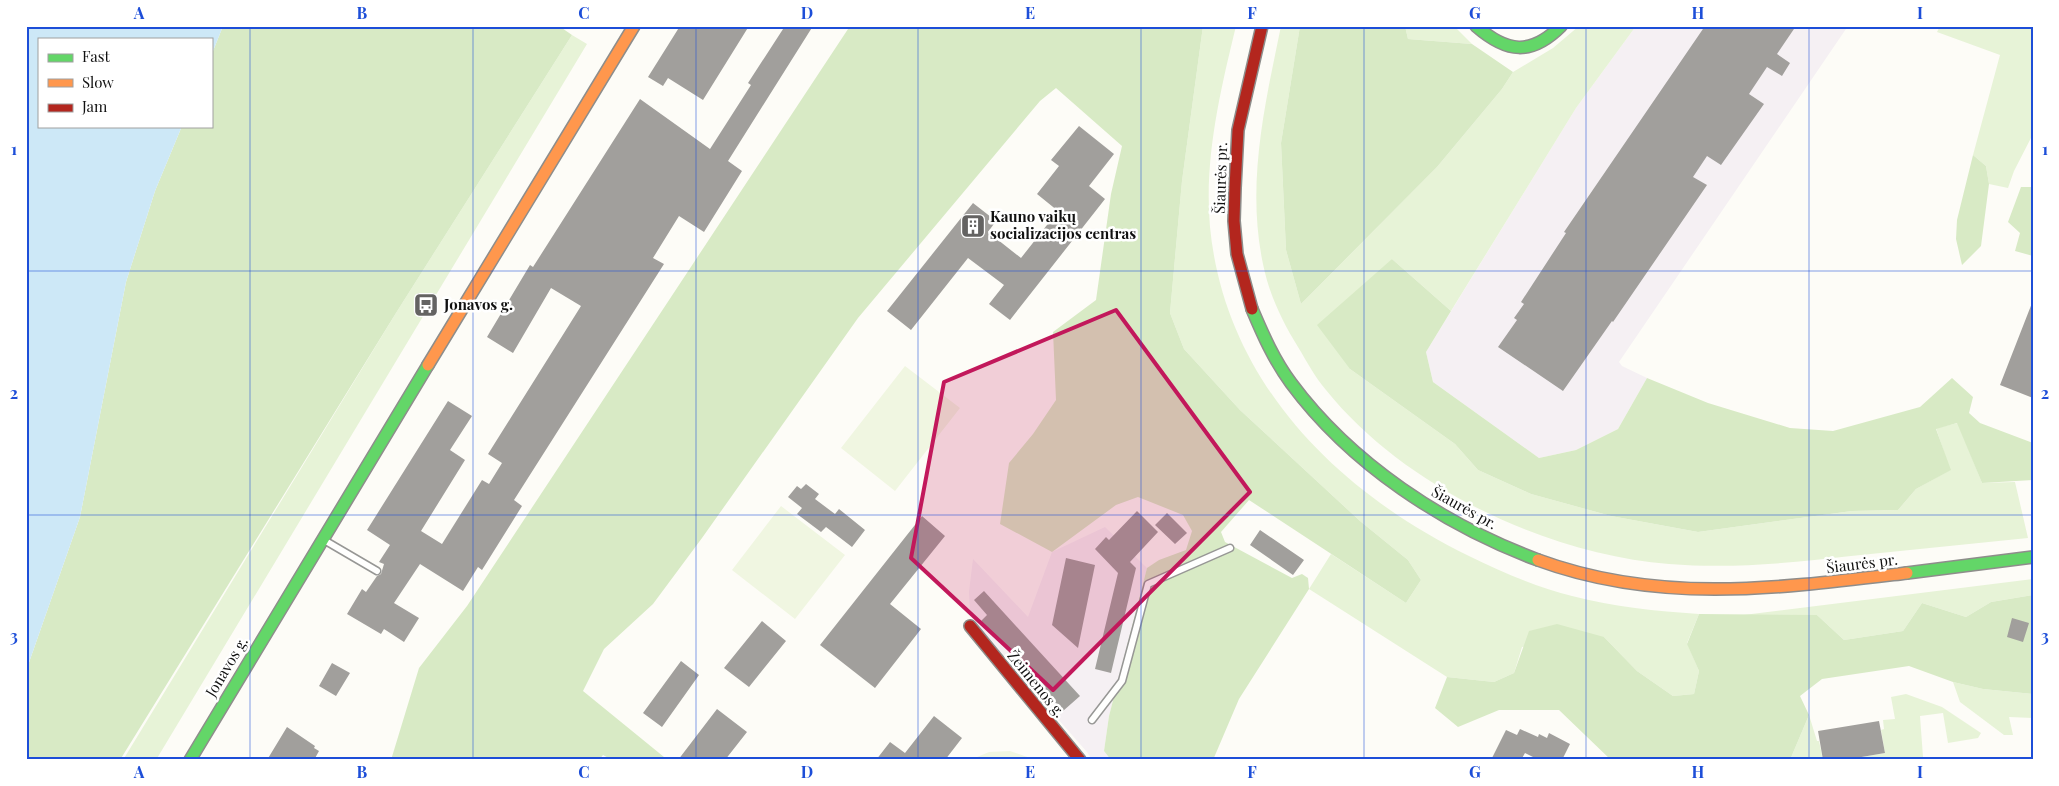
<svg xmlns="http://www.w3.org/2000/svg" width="2059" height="786" font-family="'Playfair Display',serif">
  <rect width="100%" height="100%" fill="#fdfcf7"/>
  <!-- industrial -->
  <path fill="#f5f0f3" d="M1636,26H1848L1619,362L1622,366L1647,378L1618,429L1576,450L1539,458L1433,382L1426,352L1576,108Z
    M1105,527L1147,568L1109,716L1104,751L1111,760H1092L1087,752L981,632L970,611L969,592L973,559L1028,617L1052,552Z"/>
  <!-- green -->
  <path fill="#e7f3d7" d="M1203,26H1236C1220,92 1204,159 1210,227C1225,381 1336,491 1469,556C1502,572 1536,587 1572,596C1614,607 1656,611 1699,614L1687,643L1699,671L1694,694L1673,696L1637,671L1604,637L1522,647L1514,673L1494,682L1447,677L1309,589L1331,554L1406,603L1421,580L1408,560L1360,521L1240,410L1184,349L1170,313L1182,181Z
    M1281,26H1300L1281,143L1286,250L1301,304L1437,167L1502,89L1513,72L1553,48L1579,26H1636L1576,108L1451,311L1392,259L1350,369L1455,444L1478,470L1531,494L1611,516L1698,532L1852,511L1898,510L1916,489L1950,470L1936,428L1958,423L1982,483L2015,482L2028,538C1969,544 1910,550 1851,556C1791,563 1731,569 1669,564C1546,554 1404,487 1326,390C1315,377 1307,362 1298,347C1282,321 1269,294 1263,264C1246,184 1265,104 1281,26Z
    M1405,26H1454L1472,44L1408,39Z
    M1940,26L2033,28V134L2014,171L2008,188L1989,184L1986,166L1973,155L2000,55L1937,32Z
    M572,35L587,44L156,760H123L396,313Z
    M2033,579V595L1991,602L1966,617L1922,603L1903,631L1844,640L1817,615L1735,616Z
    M1953,682L1983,689L2033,694V718L2009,717L2013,735H2004L1960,702Z
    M1906,694L1942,707L1981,733L1978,738L1948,743L1943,713L1920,716L1923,757L1918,760H1844L1885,753L1881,730L1884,729L1883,720L1895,719L1891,697Z
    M1809,715L1817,741H1819L1823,760H1790Z"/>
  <!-- forest -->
  <path fill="#d8eac5" d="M223,26H559L572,35L396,313L120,760H26V671L80,517L126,282L155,191L182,126H211V56Z
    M850,26H1203L1182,181L1170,313L1184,349L1240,410L1360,521L1408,560L1421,580L1406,603L1249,500L1221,532L1225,542L1292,578L1302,574L1308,578L1309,589L1239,699L1213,760H1111L1104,751L1109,716L1147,568L1159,560L1186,550L1192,531L1183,515L1138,497L1116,505L1052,552L1000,524L1009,463L1033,434L1056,400L1053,332L1096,300L1111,194L1122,146L1056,88L1040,101L858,318L702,538L653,604L604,649L583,691L664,757L661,760H612L603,755L599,760H391L419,668L467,606Z
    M1300,26H1405L1408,39L1472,44L1513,72L1502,89L1437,167L1301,304L1286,250L1281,143Z
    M1973,155L1986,166L1989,184L1981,246L1962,265L1956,239L1957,220Z
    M2021,187H2033V256L2015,251L2020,233L2008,222Z
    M1392,259L1451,311L1426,352L1433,382L1539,458L1576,450L1618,429L1647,378L1708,403L1790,428L1833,431L1920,407L1952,378L1973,397L1969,413L1980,423L2033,443V480L1982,483L1957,423L1936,429L1951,470L1916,489L1898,510L1852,511L1698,532L1611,516L1531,494L1478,470L1455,444L1350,369L1317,325Z
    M2033,595V694L1983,689L1953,682L1909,666L1822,679L1800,696L1809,715L1790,760H1611L1559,710H1499L1458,727L1435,708L1447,677L1494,682L1514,673L1529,631L1557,624L1604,637L1637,671L1673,696L1694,694L1699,671L1687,644L1699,614L1817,615L1844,640L1903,631L1922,603L1966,617L1991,602Z"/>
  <!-- pitch -->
  <path fill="#f0f6e1" d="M905,366L960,408L895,491L841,448Z
    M781,506L845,555L795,619L732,570Z
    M1010,751L1036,760H970L989,752Z"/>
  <!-- water -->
  <path fill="#cde8f7" d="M26,26H223L211,56V39H39V126H182L155,191L126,282L80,517L26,671Z"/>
  <!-- building -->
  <path fill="#a19f9c" d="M680,26H749L703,100L668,78L663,86L648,77Z
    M785,26H813L728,161L742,171L704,232L679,216L653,258L664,264L514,500L522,506L482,570L478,567L463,591L420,564L394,603L419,618L404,642L384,629L381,634L347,614L362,589L366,592L377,576L381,574L384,564L379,562L390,545L367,530L448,401L472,416L450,450L465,460L421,531L442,544L482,480L489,484L502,463L488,454L581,306L551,288L513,353L487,337L530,265L533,267L640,99L710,149L751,85L748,83Z
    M1705,26H1796L1777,54L1790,63L1782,76L1767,67L1749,94L1764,104L1721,165L1707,156L1693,177L1707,185L1613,322L1612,321L1563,391L1498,347L1517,320L1514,318L1524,304L1521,302L1566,233L1564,232Z
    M1079,126L1114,154L1089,186L1105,199L1010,320L989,304L1004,285L968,258L911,330L887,311L973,203L996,221L988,232L1021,258L1058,211L1037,194L1059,166L1051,160Z
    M2032,303H2033V398L2000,385Z
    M806,484L819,494L815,499L835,514L839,509L865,530L852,547L826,527L821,532L797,514L802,508L788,497L797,486L801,489Z
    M1137,511L1158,532L1130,562L1136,568L1111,673L1095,669L1118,573L1095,549L1106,537L1109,540Z
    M1167,513L1187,533L1175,544L1155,525Z
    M922,516L945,536L890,604L921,629L875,688L820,645Z
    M1260,530L1304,560L1293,575L1250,545Z
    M1066,558L1095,565L1078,648L1052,625Z
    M984,591L1080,696L1063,711L981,621L987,615L974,600Z
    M2012,618L2029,623L2023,642L2007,637Z
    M762,621L786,641L749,687L724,668Z
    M681,661L699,675L662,727L643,713Z
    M332,663L350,673L336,696L319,686Z
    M717,709L747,732L725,760H678Z
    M934,716L962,738L945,760H876L890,742L905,753Z
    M1879,721L1885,753L1844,760H1823L1818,731Z
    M287,727L315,746L314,748L319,751L314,760H267Z
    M1520,729L1538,737L1539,734L1547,738L1549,733L1570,744L1562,760H1539L1525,753L1521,760H1491L1506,730L1517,735Z"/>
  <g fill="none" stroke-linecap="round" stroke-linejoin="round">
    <defs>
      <path id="lane" d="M324,540L377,571
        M1092,720L1122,681L1148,584L1230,548"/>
      <path id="fast" d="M1476,26C1507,53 1531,56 1561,26
        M1252,309C1263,335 1274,360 1291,383C1351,464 1444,525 1538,560
        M1907,573L2033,557
        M190,760L428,365"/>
      <path id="slow" d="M428,365L634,26
        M1538,560C1660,605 1782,588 1907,573"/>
      <path id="jam" d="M1252,309L1237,254L1234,221L1235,188L1238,130L1262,26
        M970,626L1080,760"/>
    </defs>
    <!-- lane casing -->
    <use href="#lane" stroke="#979795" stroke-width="9"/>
    <!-- fast casing -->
    <use href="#fast" stroke="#8e8d8b" stroke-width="14"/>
    <!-- slow casing -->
    <use href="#slow" stroke="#8e8d8b" stroke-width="14"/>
    <!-- jam casing -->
    <use href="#jam" stroke="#8e8d8b" stroke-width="14"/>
    <!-- lane -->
    <use href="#lane" stroke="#fffffe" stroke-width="6"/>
    <!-- fast -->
    <use href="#fast" stroke="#63d668" stroke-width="11"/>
    <!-- slow -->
    <use href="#slow" stroke="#ff974d" stroke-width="11"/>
    <!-- jam -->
    <use href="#jam" stroke="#b3261e" stroke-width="11"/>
  </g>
  <!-- marked area -->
  <path fill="#c2185b" fill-opacity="0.2" stroke="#c2185b" stroke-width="4" stroke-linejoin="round" d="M1116,310L1250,492L1053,690L911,558L944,382Z"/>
  <!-- grid -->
  <path fill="none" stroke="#1d4ed8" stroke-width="1" stroke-opacity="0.55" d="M250,26V760M473,26V760M696,26V760M918,26V760M1141,26V760M1364,26V760M1586,26V760M1809,26V760M26,271H2033M26,515H2033"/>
  <!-- icons -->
  <defs>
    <symbol id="building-square" viewBox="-11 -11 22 22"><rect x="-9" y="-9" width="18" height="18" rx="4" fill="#646362" stroke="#fff"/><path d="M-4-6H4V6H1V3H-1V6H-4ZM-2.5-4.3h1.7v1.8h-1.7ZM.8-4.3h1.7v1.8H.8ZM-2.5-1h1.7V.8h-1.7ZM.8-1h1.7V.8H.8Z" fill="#fff"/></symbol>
    <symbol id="bus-square" viewBox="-11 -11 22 22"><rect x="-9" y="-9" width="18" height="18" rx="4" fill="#646362" stroke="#fff"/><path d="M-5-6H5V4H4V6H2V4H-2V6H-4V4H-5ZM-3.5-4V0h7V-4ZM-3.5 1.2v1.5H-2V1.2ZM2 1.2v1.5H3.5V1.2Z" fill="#fff"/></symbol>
  </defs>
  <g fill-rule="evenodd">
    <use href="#building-square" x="959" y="212" width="28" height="28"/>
    <use href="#bus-square" x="412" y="291" width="28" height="28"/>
  </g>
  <g text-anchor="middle" stroke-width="5" stroke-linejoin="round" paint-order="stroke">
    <!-- street labels -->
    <g font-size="15" fill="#111" stroke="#fff">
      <text transform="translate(1221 178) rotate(-88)" y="5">Šiaurės pr.</text>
      <text transform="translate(1464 508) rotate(29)" y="5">Šiaurės pr.</text>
      <text transform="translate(1862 564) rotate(-7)" y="5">Šiaurės pr.</text>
      <text transform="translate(227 667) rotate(-59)" y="5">Jonavos g.</text>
      <text transform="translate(1036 684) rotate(51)" y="5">Žeimenos g.</text>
    </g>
    <!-- poi labels -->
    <g font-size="15" font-weight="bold" fill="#111" stroke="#fff" text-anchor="start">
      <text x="990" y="222">Kauno vaikų<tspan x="990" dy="17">socializacijos centras</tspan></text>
      <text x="444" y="310">Jonavos g.</text>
    </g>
  </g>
  <!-- border -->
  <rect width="2059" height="786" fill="none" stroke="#ffffff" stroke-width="55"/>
  <!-- legend -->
  <rect x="38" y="38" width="175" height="90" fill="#ffffff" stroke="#a0a0a0"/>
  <rect x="48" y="54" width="25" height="8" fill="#63d668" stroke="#a0a0a0"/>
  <text x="82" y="62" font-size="15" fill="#111111">Fast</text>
  <rect x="48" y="79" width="25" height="8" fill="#ff974d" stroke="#a0a0a0"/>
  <text x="82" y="88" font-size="15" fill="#111111">Slow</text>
  <rect x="48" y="104" width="25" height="8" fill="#b3261e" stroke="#a0a0a0"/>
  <text x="82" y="112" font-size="15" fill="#111111">Jam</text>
  <rect x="28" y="28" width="2004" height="730" fill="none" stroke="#1d4ed8" stroke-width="2"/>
  <g font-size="16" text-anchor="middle" font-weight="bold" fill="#1d4ed8">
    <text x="139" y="19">A</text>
    <text x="362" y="19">B</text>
    <text x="584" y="19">C</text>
    <text x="807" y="19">D</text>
    <text x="1030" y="19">E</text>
    <text x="1252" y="19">F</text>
    <text x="1475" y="19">G</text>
    <text x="1698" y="19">H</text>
    <text x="1920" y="19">I</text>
    <text x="14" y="155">1</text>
    <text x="2045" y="155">1</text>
    <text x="14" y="399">2</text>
    <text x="2045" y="399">2</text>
    <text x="14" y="642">3</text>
    <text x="2045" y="642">3</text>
    <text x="139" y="778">A</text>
    <text x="362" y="778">B</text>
    <text x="584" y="778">C</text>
    <text x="807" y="778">D</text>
    <text x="1030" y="778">E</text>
    <text x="1252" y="778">F</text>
    <text x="1475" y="778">G</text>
    <text x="1698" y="778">H</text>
    <text x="1920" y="778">I</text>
  </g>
</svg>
